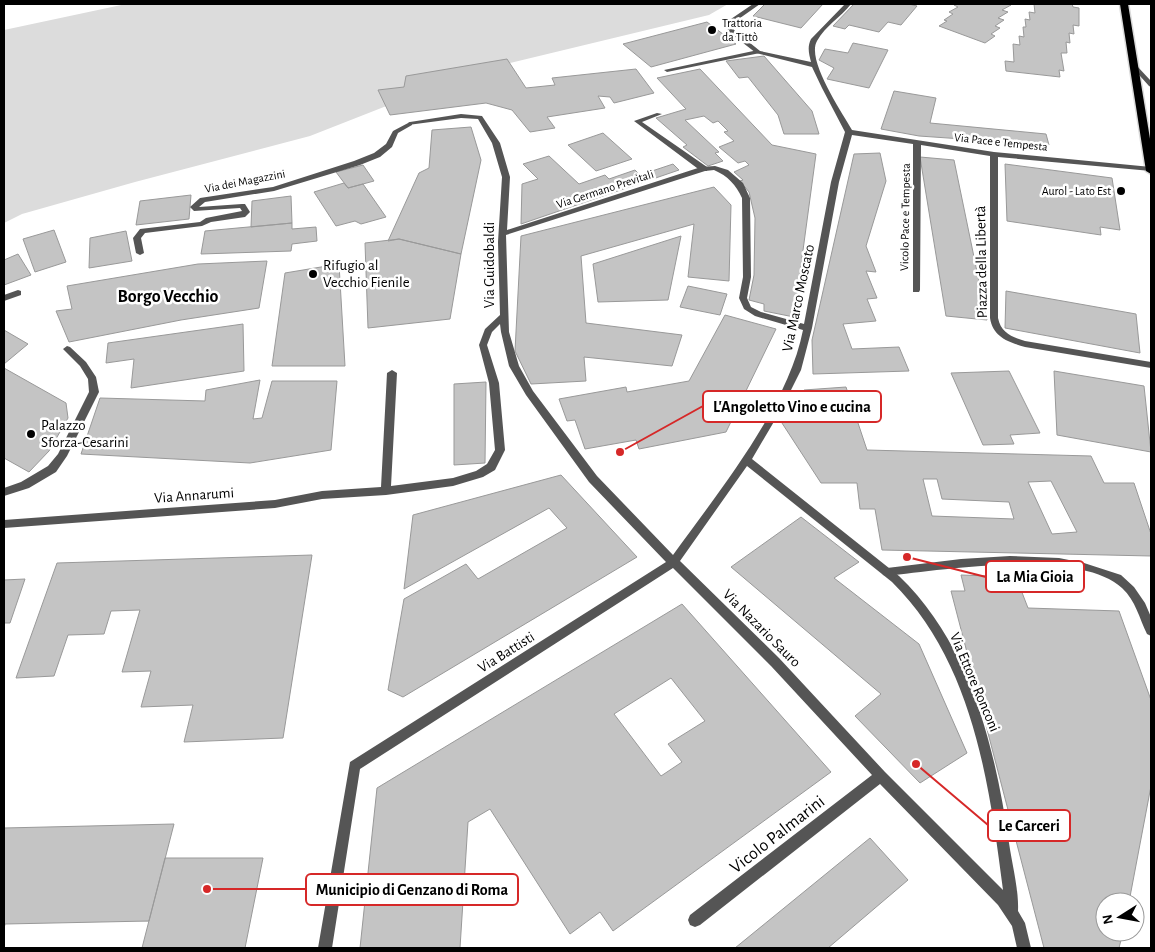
<svg xmlns="http://www.w3.org/2000/svg" width="1155" height="952" font-family="'Alegreya Sans',sans-serif">
  <rect width="100%" height="100%" fill="#fff"/>
  <!-- green -->
  <path fill="#dcdcdc" d="M126,4H728L709,15L473,72L310,136L135,182L22,214L4,223V30Z"/>
  <!-- building -->
  <path fill="#c4c4c4" stroke="#999" fill-rule="evenodd" d="M765,4H823L801,28L753,16Z
    M854,4H909L917,6L901,25L888,22L879,32L849,25L845,29L833,26Z
    M957,4H1008L1011,5L1002,10L1008,12L998,18L1004,20L995,26L1000,28L991,34L995,36L985,43L939,26L947,21L944,20L953,14L949,12L958,7L954,5Z
    M1034,4H1072L1073,7L1079,8V26L1073,25L1074,34L1069,33L1070,43L1066,42L1067,53H1061L1064,71L1059,70L1060,77L1006,71L1005,61L1014,62L1013,44L1020,45L1019,36L1024,37L1023,27H1026L1025,19L1030,20L1029,12L1035,13Z
    M707,22L736,44L651,67L623,44Z
    M853,43L888,50L869,88L827,79L834,68L819,60L825,49L848,53Z
    M764,56L812,111L819,134H784L778,115L748,77L739,78L726,61Z
    M507,59L526,88L555,85L552,78L636,69L654,93L614,103L610,97L598,96L605,108L547,117L555,128L530,132L512,110L486,103L390,115L378,90L404,87L406,76Z
    M700,69L772,145L816,154L794,317L764,311V304L749,300L754,275L755,218L749,192L740,181L743,180L734,172L749,165L745,161L738,163L719,147L734,141L724,132L728,131L718,121L713,123L704,116L685,120L719,152L715,153L723,161L708,166L683,147L687,145L656,118L686,109L657,78Z
    M894,91L936,98L930,123L1046,134L1049,145L919,136L881,129Z
    M471,127L481,160L461,254L399,239L388,241L419,173L429,168L432,130Z
    M603,133L632,159L596,171L568,145Z
    M880,153L886,181L866,246L876,272L866,271L877,298L867,299L876,321L843,324L852,349L899,347L909,371L813,374L812,340L854,154Z
    M549,156L579,184L605,175L609,179L635,170L640,175L673,164L679,170L521,224L522,184L538,179L523,164Z
    M920,157L954,160L987,320L946,316Z
    M1005,164L1112,178L1120,230L1100,227L1101,235L1007,221Z
    M363,165L374,181L348,188L336,172Z
    M344,183L348,188L363,184L386,217L361,224L355,221L336,226L314,192Z
    M714,187L731,205L729,281L688,277L694,224L581,256L586,323L682,335L672,366L584,357L586,381L531,384L515,351L521,236Z
    M191,195L189,219L136,225L140,201Z
    M291,196L292,223L251,227L252,201Z
    M292,223V229L316,227L317,241L292,244L291,251L201,254L205,231Z
    M54,230L66,262L35,272L23,239Z
    M126,231L132,261L89,268L90,238Z
    M681,236L668,300L598,302L593,264Z
    M399,239L461,254L450,319L368,328L365,243Z
    M18,254L31,275L4,285V260Z
    M267,261L259,308L181,320L69,342L56,311L72,309L67,286L198,264Z
    M339,264L345,366H272L285,273Z
    M688,286L727,294L720,315L680,307Z
    M1006,291L1136,314L1140,353L1005,328Z
    M725,315L776,329L726,432L639,449L636,440L585,449L575,420L567,421L559,399L626,387L627,392L689,381Z
    M243,324L244,371L131,388L134,359L106,363L108,343Z
    M4,330L28,344L4,364Z
    M4,368L66,403L68,418L49,451L29,472L4,458Z
    M1009,371L1040,433L1010,435L1014,444L983,445L951,373Z
    M1054,371L1144,386L1151,452L1057,435Z
    M260,380L253,419L262,418L272,381H337L331,450L250,463L81,454L100,398L205,401L206,390Z
    M486,382L485,463L454,465V384Z
    M846,387L867,450L1091,456L1104,483H1134L1151,534V556L882,550L875,509H860L857,483H821L780,420L813,418L804,390ZM923,479H937L942,499L1009,502L1014,519L932,516ZM1051,481L1077,532L1052,534L1028,482Z
    M561,475L637,557L403,697L388,690L404,599L466,564L478,579L567,528L549,508L404,589L413,515Z
    M801,517L859,562L834,578L919,644L967,753L920,783L855,716L881,694L731,567Z
    M312,555L283,738L184,742L193,705L141,707L151,671L122,672L140,610L111,611L104,634L68,635L54,676L16,678L57,563Z
    M961,575L1016,577L1028,608L1119,611L1151,700V786L1129,902H1105V932H1123L1119,948H1044L951,591H965Z
    M25,579L10,623H4V580Z
    M682,604L831,772L613,931L600,912L570,934L490,809L468,822L460,948H360L377,788ZM671,678L705,721L668,744L682,762L661,776L614,714Z
    M174,824L149,921L5,924L4,929V828Z
    M870,838L908,880L828,948H735Z
    M165,858H263L245,948H142Z"/>
  <g fill="none" stroke-linecap="round" stroke-linejoin="round">
    <defs>
      <path id="primary" d="M1120,4H1128L1151,145V174L1146,171Z"/>
    </defs>
    <!-- primary casing -->
    <use href="#primary" stroke="#dbdbdb" stroke-width="3"/>
    <!-- lane -->
    <path fill="#555" fill-rule="evenodd" d="M758,50L761,52L760,53L667,72L664,70Z
      M657,113L662,114L642,122L707,167V171H701L634,121Z
      M410,122L412,123V125L398,133L392,147L380,157L360,165L274,191L205,202L199,207L242,204H245L250,212L245,217L211,222L202,226L145,233L141,238L144,253L140,255L136,253L133,238L140,229L200,222L206,218L242,211L240,208L194,211L190,207L200,198L273,187L354,161L374,153L386,144L393,131Z
      M18,290L21,291V295L4,301V295Z
      M67,346L70,347L86,362L96,377L99,392L67,456L56,472L29,488L4,496V488L21,482L48,466L58,454L89,392L88,379L80,366L63,349Z
      M1010,556L1059,558L1084,563L1121,575L1134,587L1145,603L1151,617V636L1147,634C1139,618 1136,601 1122,588C1078,548 943,570 887,576L883,575L882,572L883,569L887,568L961,559Z"/>
    <!-- street -->
    <path fill="#555" fill-rule="evenodd" d="M753,4H760L733,23L734,30L760,51L811,62C809,54 807,47 811,39L845,4H851C841,17 825,26 817,41C806,60 842,112 852,130L994,152L1151,167V171L998,157V318C1001,333 1012,337 1025,341L1151,362V368L1025,347C1008,342 993,337 990,318V156L921,145L920,290L919,292H913V144L852,135L839,182L812,328L801,370L782,408L752,459L899,576C971,645 995,748 1009,843C1012,864 1019,890 1018,911L1025,923L1031,948H1017L1012,926L998,905L880,784L700,925L695,927L690,925L688,920L690,915L872,775L771,666L673,568L360,769L332,948H318L350,762L666,562L589,482L526,395L509,366L501,332L500,324L492,332L487,345L499,383L505,450L495,470L483,477L453,486L386,495L322,499L275,508L4,528V520L275,500L322,491L381,487L387,373L392,370L397,373L391,486L453,478L476,471L487,464L495,450L489,383L479,345L485,329L500,315L498,242L502,177L492,143L478,119L461,118L408,125V123L410,122L461,114L482,116L500,143L510,177L507,230L701,167L715,166L728,170L743,183L750,198L751,277L747,298L751,307L761,312L804,324L831,182L845,132L822,88L812,67L756,53L729,32L726,26L728,21ZM714,170C728,176 736,185 742,198L743,277L739,298L744,309L755,316L803,330C788,407 719,491 673,555L597,476L533,391L519,366L509,332L506,235L705,171ZM747,466L892,582C973,662 989,782 1003,890L885,772L779,658L680,561Z
      M1132,65H1136L1151,81V87L1149,86L1132,67Z"/>
    <!-- primary -->
    <use href="#primary" fill="#000" fill-rule="evenodd"/>
  </g>
  <!-- markers -->
  <g fill="#000" stroke="#fff" stroke-width="2">
    <circle cx="712" cy="30" r="5"/>
    <circle cx="1121" cy="191" r="5"/>
    <circle cx="313" cy="274" r="5"/>
    <circle cx="31" cy="434" r="5"/>
  </g>
  <g text-anchor="middle" stroke-width="5" stroke-linejoin="round" paint-order="stroke">
    <!-- far-poi labels -->
    <g font-size="12" fill="#000" stroke="#fff" text-anchor="start">
      <text x="722" y="27">Trattoria<tspan x="722" dy="14">da Tittò</tspan></text>
      <text x="1111" y="195" text-anchor="end">Aurol - Lato Est</text>
    </g>
    <!-- far-street labels -->
    <g font-size="12" fill="#000" stroke="#fff">
      <text transform="translate(1001 142) rotate(6)" y="4">Via Pace e Tempesta</text>
      <text transform="translate(245 181) rotate(-11)" y="4">Via dei Magazzini</text>
      <text transform="translate(605 189) rotate(-18)" y="4">Via Germano Previtali</text>
      <text transform="translate(905 217) rotate(-89)" y="4">Vicolo Pace e Tempesta</text>
    </g>
    <!-- street labels -->
    <g font-size="15" fill="#000" stroke="#fff">
      <text transform="translate(981 262) rotate(-91)" y="5">Piazza della Libertà</text>
      <text transform="translate(489 265) rotate(-90)" y="5">Via Guidobaldi</text>
      <text transform="translate(798 298) rotate(-78)" y="5">Via Marco Moscato</text>
      <text transform="translate(194 495) rotate(-4)" y="5">Via Annarumi</text>
      <text transform="translate(762 628) rotate(45)" y="5">Via Nazario Sauro</text>
      <text transform="translate(506 652) rotate(-32)" y="5">Via Battisti</text>
      <text transform="translate(975 682) rotate(67)" y="5">Via Ettore Ronconi</text>
    </g>
    <!-- poi labels -->
    <g font-size="15" fill="#000" stroke="#fff" text-anchor="start">
      <text x="323" y="270">Rifugio al<tspan x="323" dy="17">Vecchio Fienile</tspan></text>
      <text x="41" y="430">Palazzo<tspan x="41" dy="17">Sforza-Cesarini</tspan></text>
    </g>
    <!-- quarter labels -->
    <g font-size="18" font-weight="bold" fill="#000" stroke="#fff">
      <text x="168" y="302">Borgo Vecchio</text>
    </g>
    <!-- near-street labels -->
    <g font-size="18" fill="#000" stroke="#fff">
      <text transform="translate(777 834) rotate(-38)" y="6">Vicolo Palmarini</text>
    </g>
  </g>
  <!-- callouts -->
  <path fill="none" stroke="#d62828" stroke-width="2" d="M620 452L703 406M907 557L986 577M916 764L988 825M207 889L306 889"/>
  <g fill="#d62828" stroke="#fff" stroke-width="2">
    <circle cx="620" cy="452" r="5"/>
    <circle cx="907" cy="557" r="5"/>
    <circle cx="916" cy="764" r="5"/>
    <circle cx="207" cy="889" r="5"/>
  </g>
  <g fill="#fff" stroke="#d62828" stroke-width="2">
    <rect x="703" y="391" width="178" height="31" rx="5"/>
    <rect x="986" y="561" width="98" height="31" rx="5"/>
    <rect x="988" y="810" width="82" height="31" rx="5"/>
    <rect x="306" y="874" width="212" height="31" rx="5"/>
  </g>
  <g font-size="16" text-anchor="middle" font-weight="bold" fill="#000">
    <text x="792" y="412">L'Angoletto Vino e cucina</text>
    <text x="1035" y="582">La Mia Gioia</text>
    <text x="1029" y="831">Le Carceri</text>
    <text x="412" y="895">Municipio di Genzano di Roma</text>
  </g>
  <!-- border -->
  <rect width="1155" height="952" fill="none" stroke="#000000" stroke-width="10"/>
  <!-- north arrow -->
  <g transform="translate(1120 917) rotate(259)"><circle r="24" fill="#ffffff" stroke="#999999"/>
  <path d="M0-4L9 19L0 12L-9 19Z" fill="#000000"/>
  <text y="-8" font-size="14" font-weight="bold" text-anchor="middle" fill="#000000">N</text>
  </g>
</svg>
